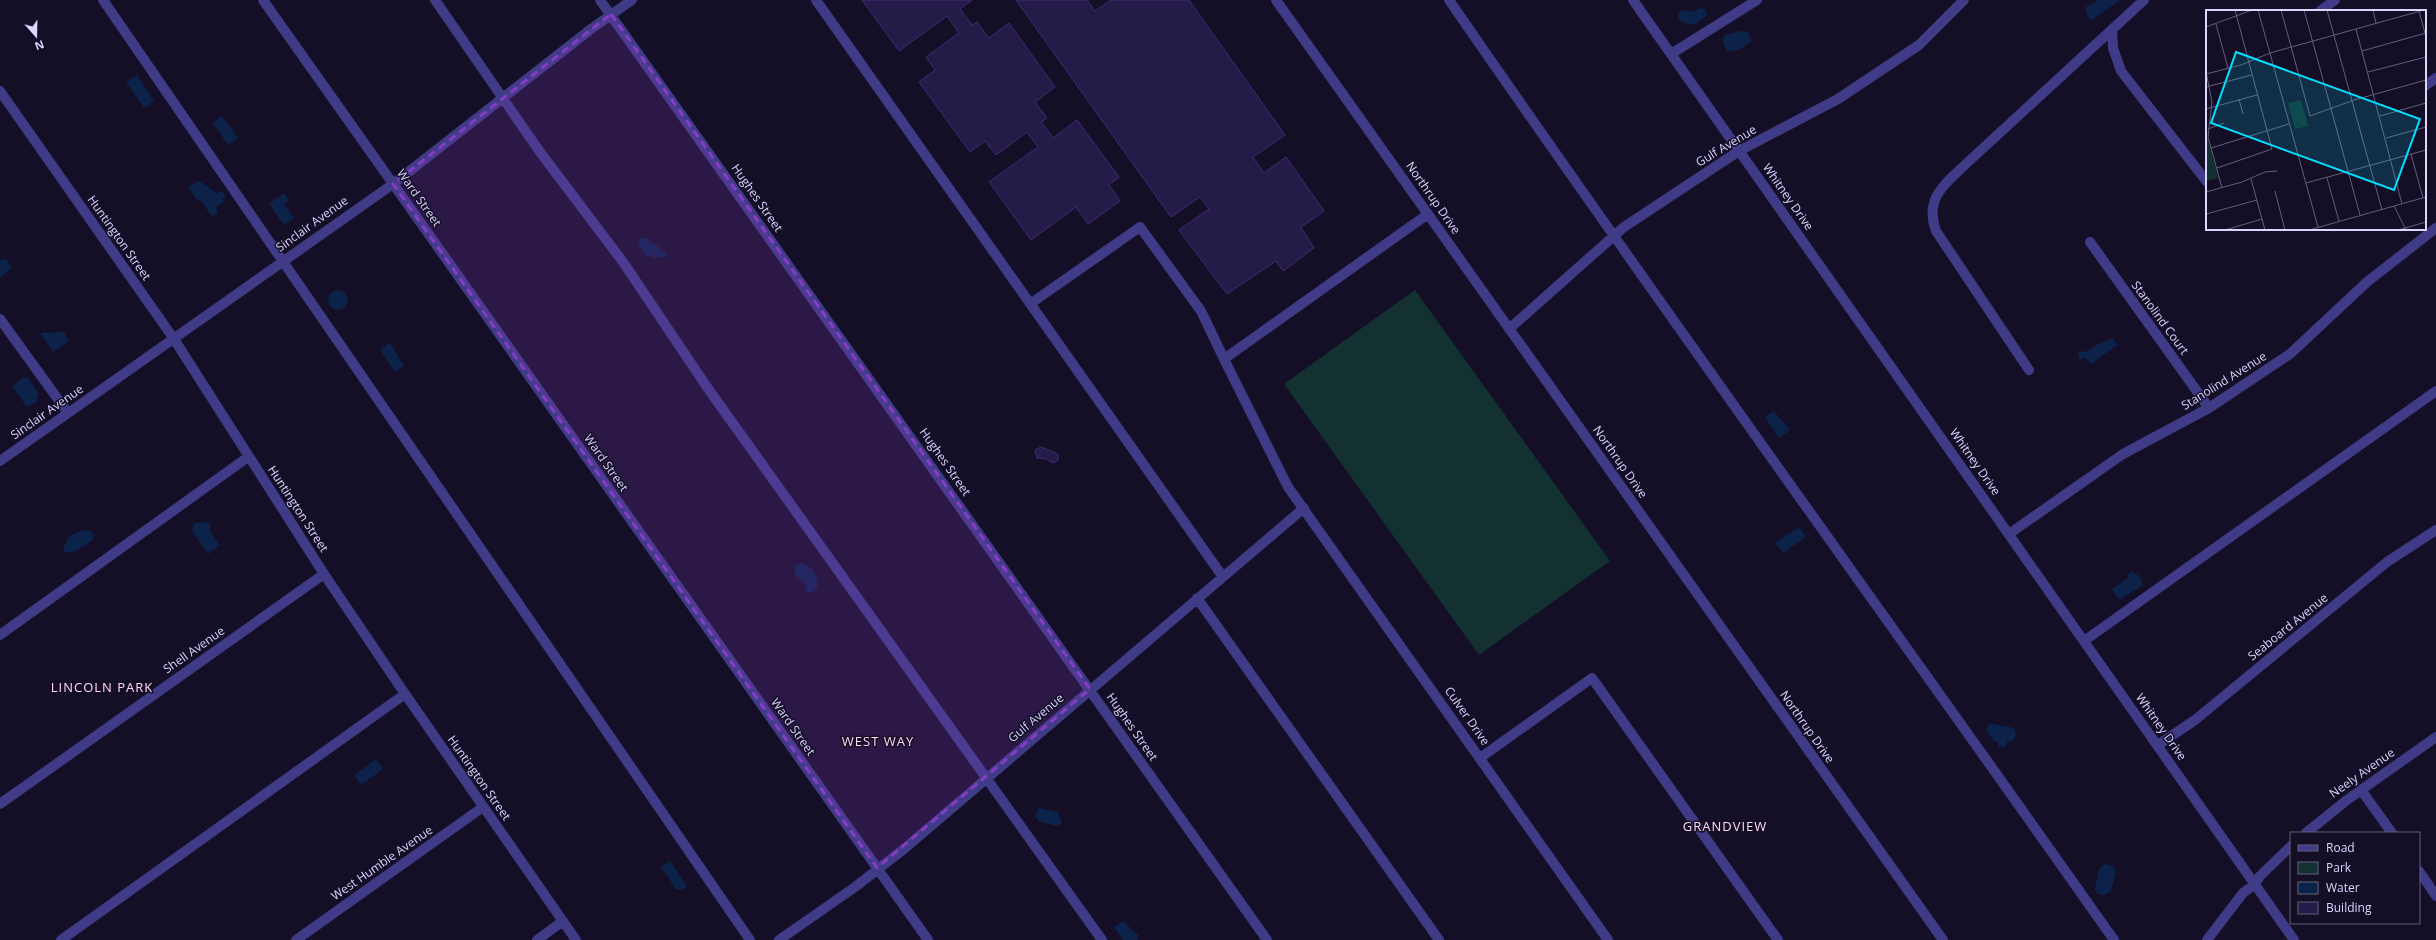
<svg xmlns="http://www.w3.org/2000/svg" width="2436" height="940" font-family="'Open Sans',sans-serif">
  <rect width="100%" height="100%" fill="#140f27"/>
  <!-- green -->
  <path fill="#123130" d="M1415,290L1610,561L1479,655L1284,384Z"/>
  <!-- water -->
  <path fill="#0c2249" d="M2098,0H2120L2091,21L2086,12V7Z
    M1700,8L1705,9L1707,15L1696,24H1686L1678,19L1679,12L1685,10L1693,12Z
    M1740,31L1748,32L1752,41L1739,50L1727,51L1723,42L1725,35Z
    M137,75L154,101L144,108L126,82Z
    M222,116L238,138L228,145L213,123Z
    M199,181L216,193L222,191L226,195L222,200L224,202L216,207L218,213L214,216L211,215L201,201L197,200L188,187Z
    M284,193L289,201L284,204L294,218L284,225L269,204Z
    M640,238H646L668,254L666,257L655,258L645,255L638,244Z
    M6,259L12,267L0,278V260Z
    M328 300a10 10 0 1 1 20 0a10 10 0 1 1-20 0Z
    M64,332L69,341L53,352L40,333Z
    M2113,338L2117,345L2091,364L2085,358L2080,359L2078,356L2079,351L2086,352L2098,344Z
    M390,343L404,366L395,372L380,350Z
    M24,377L28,378L39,394L36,402L27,407L12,386Z
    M1774,411L1790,430L1779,438L1765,417Z
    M206,522L211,525L209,529L220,545L208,554L192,531L194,523Z
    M1799,527L1806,537L1783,553L1775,543Z
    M82,530L92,531L94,539L74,552H65L63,548L69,537Z
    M802,563C813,567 819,577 817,588L812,593L806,591L805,584L795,574V566Z
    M2133,571L2140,577L2143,585L2119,600L2112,589L2128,578L2127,575Z
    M1989,723L2014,728L2016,734L2014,740L2007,742L2005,747H1999L1998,742L1994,741L1986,730Z
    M376,759L383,769L361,785L354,775Z
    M1039,808L1058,812L1062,823L1057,826L1038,821L1035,815Z
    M670,861L687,886L682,890L676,889L661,867Z
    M2104,864L2113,866L2116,871L2111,891L2105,895L2098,894L2095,890L2099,869Z
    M1123,921L1139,936L1137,940H1123L1114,927Z"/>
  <!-- building -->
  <path fill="#251b48" stroke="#3d2d74" d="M862,0H972L960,9L972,25L977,22L989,38L1009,23L1055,87L1035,102L1047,118L1041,122L1053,138L1077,120L1119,177L1109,185L1120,201L1088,224L1076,207L1031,240L989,182L1038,147L1027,132L996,155L985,141L970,152L919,82L935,70L926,57L959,33L947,16L899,51Z
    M1016,0H1087L1095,11L1111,0H1189L1285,135L1253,157L1264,173L1286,157L1324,211L1301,227L1314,248L1283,271L1276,261L1227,294L1179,230L1209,209L1200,197L1171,217Z
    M1041,447L1058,454V460L1054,463L1046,459L1037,458L1035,450Z"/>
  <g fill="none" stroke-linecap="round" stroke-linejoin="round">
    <!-- minor -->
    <path stroke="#3f3b86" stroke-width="10" d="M103,0L750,940
      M263,0L928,940
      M435,0L540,152L623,262L709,390L1102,940
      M600,0L1267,940
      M816,0L1223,577
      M1276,0L1943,940
      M1449,0C1667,316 1893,626 2114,940
      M1633,0L2294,940
      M2320,11L2335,0
      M2112,29L2113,48L2121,71L2207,182
      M1671,54L1757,0
      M2425,86L2436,78
      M0,91L174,339L324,574L403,691L576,940
      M1428,214L1224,359L1288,487L1608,940
      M2090,242L2209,408
      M1030,304L1140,227L1201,311L1224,359
      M0,319L68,413
      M1509,329L1624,227L1739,151L1838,99L1919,45L1964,0
      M2029,370L1936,231C1924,198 1945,184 1967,163L2144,0
      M0,461L393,184L591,29L632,0
      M2009,534L2123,454L2209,408L2290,354L2367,282L2436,228
      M1197,598L1439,940
      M0,635L248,457
      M2084,641L2436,391
      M2158,745L2195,720L2387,562L2436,530
      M1480,758L1592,678L1778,940
      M2361,790L2392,833
      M0,804L324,574
      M2306,833L2347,800L2436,737
      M2419,871L2436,896
      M61,940L405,694
      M296,940L483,807
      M537,940L563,921
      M779,940L855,887L904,849L1304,508
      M2207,940L2243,893L2255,884L2260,876L2291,846"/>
  </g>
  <!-- marked area -->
  <path fill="#853dc5" fill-opacity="0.2" stroke="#853dc5" stroke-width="3" stroke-dasharray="8 5" stroke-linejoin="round" d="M611,14L1090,689L877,868L393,184Z"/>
  <g text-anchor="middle" stroke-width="3" stroke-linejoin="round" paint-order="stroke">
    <!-- street labels -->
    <g font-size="12" fill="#dbd5ff" stroke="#140f27">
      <text transform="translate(1726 146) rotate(-31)" y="4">Gulf Avenue</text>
      <text transform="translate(1788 197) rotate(55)" y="4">Whitney Drive</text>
      <text transform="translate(419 198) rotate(55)" y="4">Ward Street</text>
      <text transform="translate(757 198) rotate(55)" y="4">Hughes Street</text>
      <text transform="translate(1433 198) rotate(55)" y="4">Northrup Drive</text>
      <text transform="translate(312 224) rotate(-36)" y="4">Sinclair Avenue</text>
      <text transform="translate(119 238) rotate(55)" y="4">Huntington Street</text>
      <text transform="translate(2160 318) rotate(54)" y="4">Stanolind Court</text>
      <text transform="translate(2224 381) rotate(-32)" y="4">Stanolind Avenue</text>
      <text transform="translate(47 412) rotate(-35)" y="4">Sinclair Avenue</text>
      <text transform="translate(945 462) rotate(55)" y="4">Hughes Street</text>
      <text transform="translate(1620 462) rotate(55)" y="4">Northrup Drive</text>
      <text transform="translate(1975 462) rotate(55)" y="4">Whitney Drive</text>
      <text transform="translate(606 463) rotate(55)" y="4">Ward Street</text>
      <text transform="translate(298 509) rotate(57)" y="4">Huntington Street</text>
      <text transform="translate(2288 627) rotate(-39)" y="4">Seaboard Avenue</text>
      <text transform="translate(194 650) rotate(-35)" y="4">Shell Avenue</text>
      <text transform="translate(1467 716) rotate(55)" y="4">Culver Drive</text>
      <text transform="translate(1036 718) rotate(-40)" y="4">Gulf Avenue</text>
      <text transform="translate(793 727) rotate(55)" y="4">Ward Street</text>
      <text transform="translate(1132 727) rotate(55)" y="4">Hughes Street</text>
      <text transform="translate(1807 727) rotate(55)" y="4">Northrup Drive</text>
      <text transform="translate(2161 727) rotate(55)" y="4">Whitney Drive</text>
      <text transform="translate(2362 773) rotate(-35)" y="4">Neely Avenue</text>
      <text transform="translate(479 778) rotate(55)" y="4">Huntington Street</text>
      <text transform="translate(382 863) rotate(-35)" y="4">West Humble Avenue</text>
    </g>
    <!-- neighbourhood labels -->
    <g font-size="13" letter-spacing="1" fill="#ffd7f0" stroke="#140f27">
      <text x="102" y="692">LINCOLN PARK</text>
      <text x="878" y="746">WEST WAY</text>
      <text x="1725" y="831">GRANDVIEW</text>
    </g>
  </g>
  <!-- overview -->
  <g transform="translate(2206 10)">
    <rect width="220" height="220" fill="#140f27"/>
    <path d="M95,90L102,116L89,119L82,93ZM0,122L12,168L0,171Z" fill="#123130"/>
    <path fill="none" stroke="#645e7d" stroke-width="1" d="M52,0L112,217M75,0L104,106L148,90L220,70M98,0L154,205M121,0L176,200M167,0L170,13M213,1L220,27M10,14L22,58M0,17L46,0M150,19L196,194M156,41L220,23M0,62L6,92L2,127L16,178M162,62L220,47M0,64L35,55L64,43L218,0M0,77L46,65M33,89L37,104M0,99L51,85M174,106L220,93M2,119L18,113M180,128L220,117M5,138L83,114M205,144L217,188M11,158L66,139L29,0M121,168L133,211M45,169L59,220M100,173L220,140M69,181L79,220M0,182L36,172L59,162L71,161M188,196L200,220M0,204L51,190M19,220L56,209M103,220L220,187M192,220L220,212"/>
    <path fill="#02e1ff" fill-opacity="0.15" stroke="#02e1ff" stroke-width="2" d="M30,42L214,109L188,180L5,113Z"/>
    <rect width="220" height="220" fill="none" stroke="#dbd5ff" stroke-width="2"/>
  </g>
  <!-- legend -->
  <rect x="2290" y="832" width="130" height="92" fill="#140f27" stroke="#645e7d"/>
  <rect x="2298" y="845" width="20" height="6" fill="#3f3b86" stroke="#645e7d"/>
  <text x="2326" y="852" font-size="12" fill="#dbd5ff">Road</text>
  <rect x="2298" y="862" width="20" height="12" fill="#123130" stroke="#645e7d"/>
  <text x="2326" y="872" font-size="12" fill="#dbd5ff">Park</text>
  <rect x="2298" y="882" width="20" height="12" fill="#0c2249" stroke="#645e7d"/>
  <text x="2326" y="892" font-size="12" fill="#dbd5ff">Water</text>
  <rect x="2298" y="902" width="20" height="12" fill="#251b48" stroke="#645e7d"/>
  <text x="2326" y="912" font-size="12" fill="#dbd5ff">Building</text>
  <!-- north arrow -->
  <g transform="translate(36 36) rotate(160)" stroke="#140f27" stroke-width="3" paint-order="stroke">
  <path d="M0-3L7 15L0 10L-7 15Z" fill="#dbd5ff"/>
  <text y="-6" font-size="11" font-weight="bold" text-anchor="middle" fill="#dbd5ff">N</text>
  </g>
</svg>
